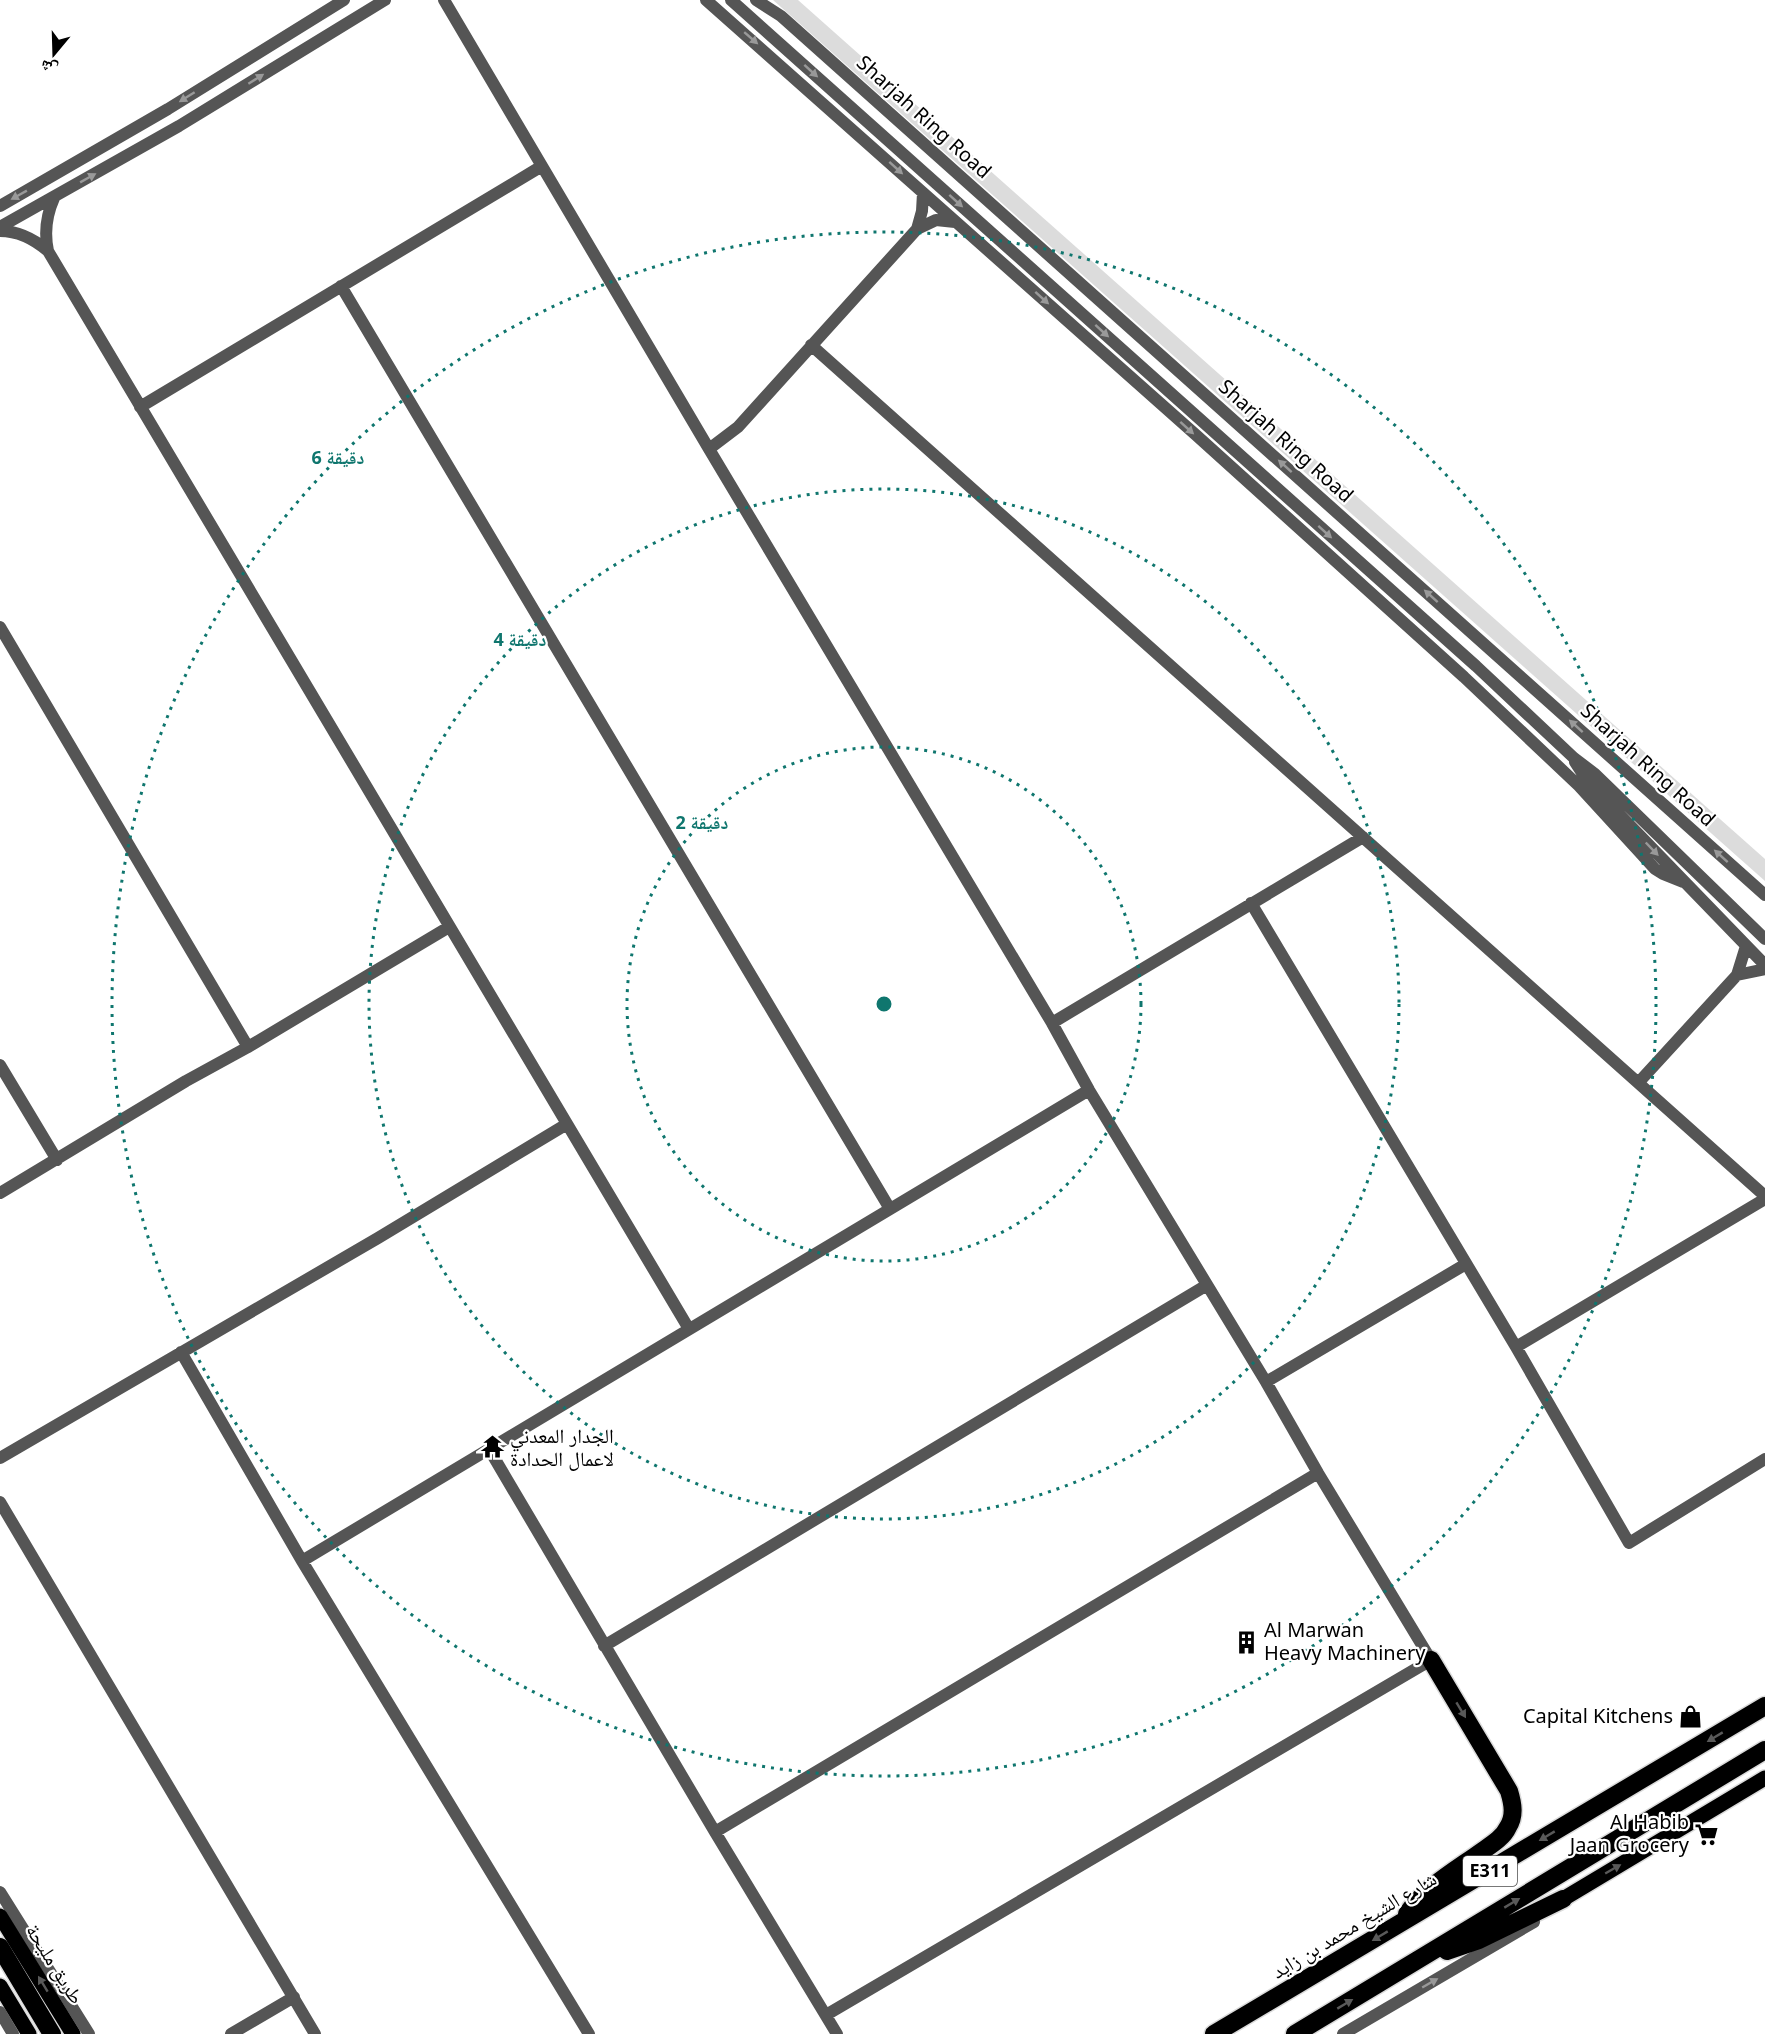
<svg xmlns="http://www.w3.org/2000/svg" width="1765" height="2034" font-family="'Noto Sans','Noto Naskh Arabic',sans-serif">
  <rect width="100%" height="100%" fill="#fff"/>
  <!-- green -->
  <path fill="#dcdcdc" d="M773,0H798L1765,859V881Z"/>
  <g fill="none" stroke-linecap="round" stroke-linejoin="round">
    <defs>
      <path id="major" d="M1563,1899L1765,1778
        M0,1916L73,2034
        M0,1986L29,2034"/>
      <path id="highway" d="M1407,1914C1424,1888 1456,1870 1481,1852C1491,1845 1503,1838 1508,1827C1515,1816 1513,1804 1509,1791L1431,1660
        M0,1947L52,2034
        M1447,1951L1479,1940L1563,1899
        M1214,2034L1765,1706
        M1295,2034L1765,1750"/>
    </defs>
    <!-- major casing -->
    <use href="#major" stroke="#dbdbdb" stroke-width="18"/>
    <!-- highway casing -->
    <use href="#highway" stroke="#dbdbdb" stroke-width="21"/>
    <!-- minor -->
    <path stroke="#555" stroke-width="12" d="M444,0L709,449L1052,1023L1089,1090L1266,1382L1318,1473L1431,1660L826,2015
      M706,0L1196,435L1464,677L1579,786L1655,869L1663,874L1683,882
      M731,0L1476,666L1574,758L1595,774L1765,939
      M756,0L781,16L1765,895
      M0,206L168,109L344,0
      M0,227L179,126L385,0
      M917,229L922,211L923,193
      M0,231C19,231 34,239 48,251L689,1329
      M48,251C44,232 46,216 54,198
      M341,286L890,1209
      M811,345L1765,1196
      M140,407L542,166
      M709,449L738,427L917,229L936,220L955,222
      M0,627L248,1047
      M1575,762L1588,782L1765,965
      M1251,903L1516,1347L1629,1543L1765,1459
      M1737,975L1765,969
      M1052,1023L1363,837
      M0,1065L57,1160
      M1639,1082L1737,975L1746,946
      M0,1193L186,1081L248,1047L449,927
      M1516,1347L1765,1199
      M181,1352L302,1561L589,2034
      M1266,1382L1466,1264
      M489,1449L715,1832L837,2034
      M0,1458L378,1238L567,1124
      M0,1502L315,2034
      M302,1561L1089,1090
      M604,1646L1207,1285
      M715,1832L1318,1473
      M0,1892L89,2034
      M0,2012L13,2034
      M231,2034L294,1997
      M1343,2034L1534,1922"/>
    <!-- major -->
    <use href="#major" stroke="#000" stroke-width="15"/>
    <!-- highway -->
    <use href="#highway" stroke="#000" stroke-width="18"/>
  </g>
  <!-- one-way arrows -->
  <defs><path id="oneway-solid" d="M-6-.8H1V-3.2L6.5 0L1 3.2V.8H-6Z" transform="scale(1.5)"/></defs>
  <g fill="#999">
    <use href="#oneway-solid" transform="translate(751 38) rotate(41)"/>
    <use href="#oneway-solid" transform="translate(811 71) rotate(42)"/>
    <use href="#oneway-solid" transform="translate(256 79) rotate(-32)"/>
    <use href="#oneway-solid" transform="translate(187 97) rotate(148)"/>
    <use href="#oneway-solid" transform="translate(896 168) rotate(42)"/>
    <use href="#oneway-solid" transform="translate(88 178) rotate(-29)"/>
    <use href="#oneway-solid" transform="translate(19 195) rotate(151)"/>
    <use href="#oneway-solid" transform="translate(956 201) rotate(42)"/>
    <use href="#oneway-solid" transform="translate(1042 298) rotate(42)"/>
    <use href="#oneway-solid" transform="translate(1102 331) rotate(42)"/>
    <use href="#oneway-solid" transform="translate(1187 428) rotate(42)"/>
    <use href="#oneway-solid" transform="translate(1285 466) rotate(-138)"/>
    <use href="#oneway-solid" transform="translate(1325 532) rotate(42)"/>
    <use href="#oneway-solid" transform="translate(1431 596) rotate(-138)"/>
    <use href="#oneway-solid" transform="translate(1576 726) rotate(-138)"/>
    <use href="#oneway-solid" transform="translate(1652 849) rotate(46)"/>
    <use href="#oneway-solid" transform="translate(1721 856) rotate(-138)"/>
    <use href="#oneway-solid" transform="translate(1430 1983) rotate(-30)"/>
  </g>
  <g fill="#595959">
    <use href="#oneway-solid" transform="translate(1461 1710) rotate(59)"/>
    <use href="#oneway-solid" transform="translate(1715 1737) rotate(149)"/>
    <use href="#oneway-solid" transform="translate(1547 1836) rotate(149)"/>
    <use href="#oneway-solid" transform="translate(1613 1869) rotate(-30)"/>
    <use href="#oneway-solid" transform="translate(1512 1903) rotate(-31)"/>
    <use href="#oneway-solid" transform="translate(1380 1936) rotate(149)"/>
    <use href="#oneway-solid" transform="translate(43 1984) rotate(-121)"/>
    <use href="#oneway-solid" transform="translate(1345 2004) rotate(-31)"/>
  </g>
  <!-- distance rings -->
  <g fill="none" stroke="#0f766e" stroke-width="3" stroke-dasharray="3 6">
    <circle cx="884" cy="1004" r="257"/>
    <circle cx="884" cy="1004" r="515"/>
    <circle cx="884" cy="1004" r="772"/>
  </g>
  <!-- icons -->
  <defs>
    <symbol id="temple-bare" viewBox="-9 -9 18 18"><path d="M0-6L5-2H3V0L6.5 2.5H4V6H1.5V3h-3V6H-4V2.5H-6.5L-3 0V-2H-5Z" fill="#000" stroke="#fff" stroke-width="2.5" paint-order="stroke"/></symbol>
    <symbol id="building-bare" viewBox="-9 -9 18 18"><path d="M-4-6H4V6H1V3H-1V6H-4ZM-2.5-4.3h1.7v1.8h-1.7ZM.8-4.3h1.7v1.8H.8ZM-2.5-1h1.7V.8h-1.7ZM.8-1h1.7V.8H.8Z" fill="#000" stroke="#fff" stroke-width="2.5" paint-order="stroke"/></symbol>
    <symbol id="shop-bare" viewBox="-9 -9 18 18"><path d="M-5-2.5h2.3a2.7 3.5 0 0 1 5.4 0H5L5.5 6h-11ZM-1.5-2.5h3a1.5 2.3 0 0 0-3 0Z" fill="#000" stroke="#fff" stroke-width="2.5" paint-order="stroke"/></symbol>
    <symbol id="supermarket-bare" viewBox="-9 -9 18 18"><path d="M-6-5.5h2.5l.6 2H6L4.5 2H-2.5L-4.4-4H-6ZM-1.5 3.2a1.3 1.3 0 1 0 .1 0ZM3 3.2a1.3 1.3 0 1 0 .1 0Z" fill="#000" stroke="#fff" stroke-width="2.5" paint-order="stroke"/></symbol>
  </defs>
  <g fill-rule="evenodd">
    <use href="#temple-bare" x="476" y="1430" width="33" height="33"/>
    <use href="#building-bare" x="1230" y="1626" width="33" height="33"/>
    <use href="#shop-bare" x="1674" y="1700" width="33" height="33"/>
    <use href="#supermarket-bare" x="1690" y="1818" width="33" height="33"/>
  </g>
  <g text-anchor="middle" stroke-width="4.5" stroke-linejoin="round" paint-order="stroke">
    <!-- shield labels -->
    <rect fill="#fff" stroke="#4c4c4c" stroke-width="1.5" x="1463" y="1856" width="54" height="30" rx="4.5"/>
    <g font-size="18" font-weight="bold" fill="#000">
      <text x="1490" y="1877">E311</text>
    </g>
    <!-- street labels -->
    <g font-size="20" fill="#000" stroke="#fff">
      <text transform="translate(924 117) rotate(42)" y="7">Sharjah Ring Road</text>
      <text transform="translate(1286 441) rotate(42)" y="7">Sharjah Ring Road</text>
      <text transform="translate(1648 765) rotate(42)" y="7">Sharjah Ring Road</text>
      <text transform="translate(1354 1925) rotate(-31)" y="7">شارع الشيخ محمد بن زايد</text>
      <text transform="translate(55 1964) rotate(58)" y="7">طريق مليحة</text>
    </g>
    <!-- poi labels -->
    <g font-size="20" fill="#000" stroke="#fff" text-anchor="start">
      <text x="510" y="1443">الجدار المعدني<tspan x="510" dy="23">لاعمال الحدادة</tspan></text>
      <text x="1264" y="1637">Al Marwan<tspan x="1264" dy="23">Heavy Machinery</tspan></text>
      <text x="1673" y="1723" text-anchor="end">Capital Kitchens</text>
      <text x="1689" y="1829" text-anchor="end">Al Habib<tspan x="1689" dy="23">Jaan Grocery</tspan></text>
    </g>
  </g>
  <circle cx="884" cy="1004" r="9" fill="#0f766e" stroke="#fff" stroke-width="3"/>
  <g font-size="18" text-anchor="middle" font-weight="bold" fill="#0f766e" stroke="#fff" stroke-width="4.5" stroke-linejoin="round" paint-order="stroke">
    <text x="338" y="464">6 دقيقة</text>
    <text x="520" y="646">4 دقيقة</text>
    <text x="702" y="829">2 دقيقة</text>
  </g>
  <!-- north arrow -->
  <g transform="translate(54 54) rotate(199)" stroke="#ffffff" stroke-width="4.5" paint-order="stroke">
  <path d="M0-4.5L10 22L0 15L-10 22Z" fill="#000000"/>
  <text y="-9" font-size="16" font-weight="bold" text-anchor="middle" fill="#000000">ش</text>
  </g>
</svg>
